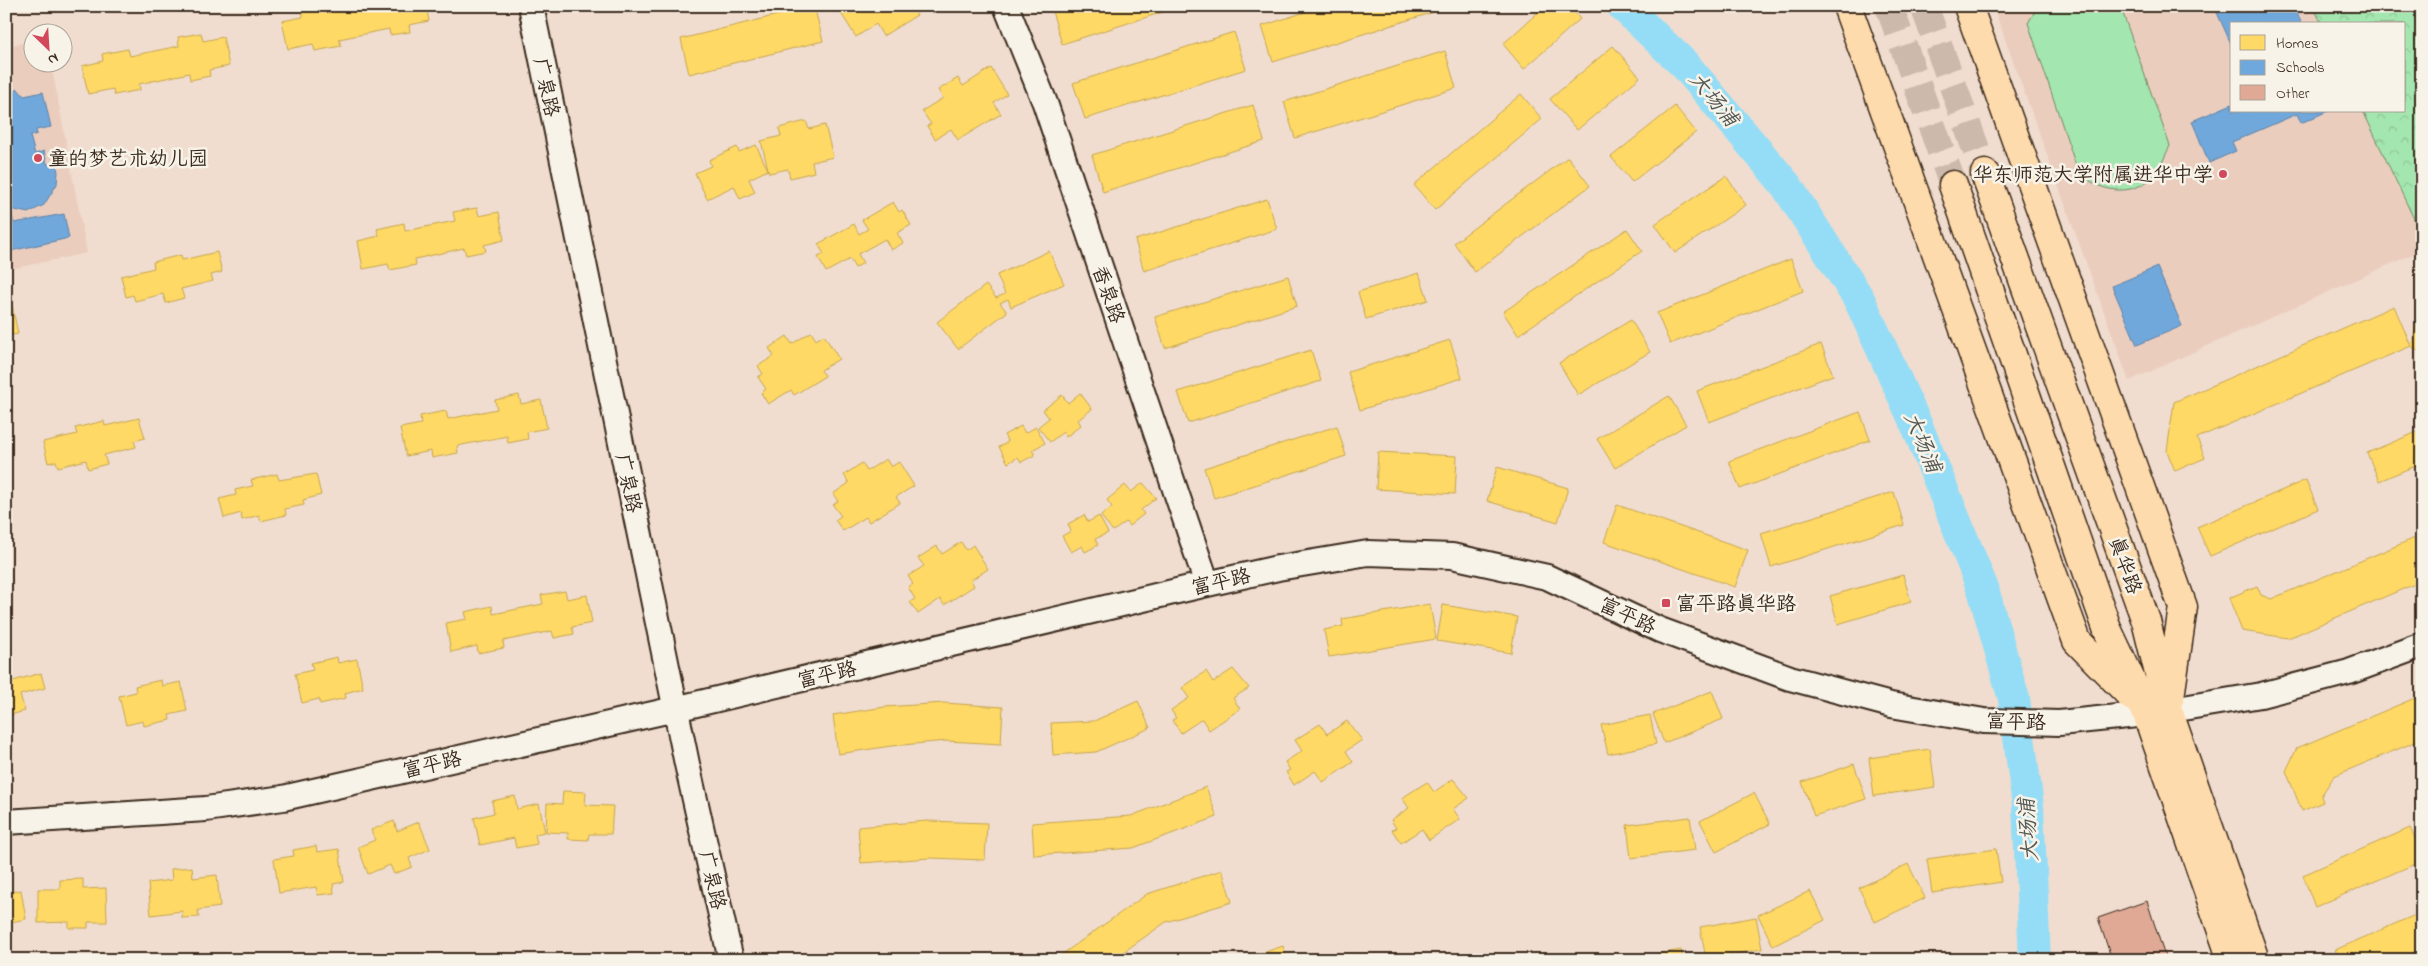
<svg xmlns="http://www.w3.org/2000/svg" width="2428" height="966" font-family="'Indie Flower','LXGW WenKai TC',sans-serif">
  <defs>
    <pattern id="park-crowns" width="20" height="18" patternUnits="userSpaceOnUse" patternTransform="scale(1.25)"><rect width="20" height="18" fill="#a4e6af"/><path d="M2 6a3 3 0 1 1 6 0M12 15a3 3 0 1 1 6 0" fill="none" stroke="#8ec596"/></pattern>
  </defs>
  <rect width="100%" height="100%" fill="#f0ddcf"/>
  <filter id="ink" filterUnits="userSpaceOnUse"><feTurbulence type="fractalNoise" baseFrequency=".02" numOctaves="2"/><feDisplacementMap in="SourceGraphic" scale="10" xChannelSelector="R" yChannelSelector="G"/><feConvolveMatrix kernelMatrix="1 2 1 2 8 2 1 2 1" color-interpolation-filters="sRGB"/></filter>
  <g filter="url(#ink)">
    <!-- built -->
    <path fill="#ebcdbe" d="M1993,6H2313L2322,24H2232V111H2363L2422,236V250L2129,381Z
      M32,41V62L51,63L87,253L6,270V46Z"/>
    <!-- park -->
    <path fill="url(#park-crowns)" stroke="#708866" d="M2313,6H2422V236L2363,111H2404V24H2322Z"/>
    <!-- pitch -->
    <path fill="#a4e6af" stroke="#708866" d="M2038,6L2121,8L2170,146C2165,155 2161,167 2155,174C2134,199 2096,193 2077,169L2028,23Z"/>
    <!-- homes -->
    <path fill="#ffd966" stroke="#c4a450" d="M317,6H329L330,11L356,6H426L429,21L409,25L410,32L390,35L389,29L339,39L341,46L315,51L313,44L288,49L282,21L303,17L302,9Z
      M814,6L823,41L689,74L681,39Z
      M845,6H912L917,15L883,36L876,24L856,37L839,10Z
      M1055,6H1182L1062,44L1051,8Z
      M1324,6H1432L1434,12L1273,62L1262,26Z
      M1545,6H1569L1580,19L1524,69L1503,44Z
      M1234,32L1246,69L1085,119L1073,83Z
      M201,33L203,41L223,37L229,66L209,70L210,76L190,80L189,73L139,84L140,90L114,95L113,89L88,94L82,66L103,61L102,54L128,49L130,56L179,46L178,37Z
      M1613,46L1640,77L1577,130L1550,99Z
      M1445,51L1456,88L1295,138L1284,102Z
      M991,68L1007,94L994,103L1001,114L958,140L951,129L935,139L927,126L931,124L922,111L943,98L938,90L958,78L963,86Z
      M1521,94L1542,119L1435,210L1414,185Z
      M1253,105L1264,141L1103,192L1092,155Z
      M1675,106L1696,132L1632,182L1611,157Z
      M806,121L809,129L825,125L833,157L812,162L814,172L790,178L788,169L769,173L761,141L781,136L779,128Z
      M756,145L768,170L749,179L755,192L740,199L734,186L707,199L695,173L711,166L709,160L737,147L739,152Z
      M1568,157L1590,186L1475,272L1454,243Z
      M1726,176L1746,205L1675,253L1655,224Z
      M1267,199L1277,229L1144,271L1135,240Z
      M893,202L899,212L902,210L911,225L897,233L903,243L891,250L885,239L858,254L863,263L855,268L850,259L826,272L818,257L824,254L818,244L854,224L859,234L868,229L862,220Z
      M477,208L479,216L499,212L504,240L484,245L486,251L466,255L464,248L415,259L416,265L390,270L388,264L363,269L358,241L379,236L377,229L404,223L405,231L455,221L453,212Z
      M1627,229L1642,251L1518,335L1503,312Z
      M1049,251L1064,284L1011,307L1008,299L1000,303L1007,312L958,349L937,322L986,285L996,298L1005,294L997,275Z
      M217,252L222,272L211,275L213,281L181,289L184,298L166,303L163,294L135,301L133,295L126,297L121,276L154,268L153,262L181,255L182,260Z
      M1791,259L1803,291L1670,344L1657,313Z
      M1419,273L1428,300L1366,319L1358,292Z
      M1288,276L1297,306L1165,348L1155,317Z
      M12,305L18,334L6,336V307Z
      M2394,306L2411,346L2197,438L2205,458L2175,471L2167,451L2174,402Z
      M2422,316V353L2411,346L2419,317Z
      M1631,320L1650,352L1578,395L1559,363Z
      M811,332L816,340L824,335L839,359L821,370L825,376L794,395L791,390L768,404L761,393L766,389L758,377L763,374L758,366L774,356L769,348L787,336L792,344Z
      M1450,340L1462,378L1360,410L1348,372Z
      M1821,344L1833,375L1709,422L1697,391Z
      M1311,350L1321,381L1188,423L1178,392Z
      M1080,393L1092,409L1078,420L1081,425L1066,437L1063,432L1050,442L1038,427L1049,418L1043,410L1062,395L1068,403Z
      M519,395L521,404L541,400L547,428L527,432L528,439L508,443L507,436L457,446L458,453L432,458L431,451L406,456L400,428L421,424L420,416L446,411L448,419L497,409L495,400Z
      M1669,396L1686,425L1615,468L1597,439Z
      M1860,412L1870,440L1740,489L1729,461Z
      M139,418L145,438L134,441L136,447L104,455L107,464L88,469L86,460L58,467L56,461L48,463L43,442L77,434L75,428L104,421L105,426Z
      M1021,426L1025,433L1036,427L1045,443L1032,450L1035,455L1021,462L1018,457L1008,463L999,447L1008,442L1004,435Z
      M1337,426L1346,456L1214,498L1204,468Z
      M2422,430V463L2379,481L2367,453Z
      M1378,452L1457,456L1455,494L1376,489Z
      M886,459L891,467L899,462L914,486L896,497L900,503L869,522L866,517L843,531L835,520L841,516L833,505L838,501L833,494L849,483L844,475L862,463L867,471Z
      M1497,467L1568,488L1558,522L1487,501Z
      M277,474L279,480L316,474L321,495L303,500L304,505L285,509L286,515L261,521L259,515L242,520L241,513L224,518L219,499L236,495L235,490L253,486L251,480Z
      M2306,480L2318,509L2210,556L2197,527Z
      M1143,483L1156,498L1141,510L1144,514L1129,526L1126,522L1113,531L1101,516L1112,507L1107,500L1125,485L1131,492Z
      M1894,492L1904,525L1771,567L1761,533Z
      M1617,505L1748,550L1735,587L1604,542Z
      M1084,515L1088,522L1099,516L1108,533L1095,539L1098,545L1085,552L1082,546L1071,552L1062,536L1071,531L1068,524Z
      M2422,535V581L2288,638L2242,631L2229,598L2257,586L2261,595L2271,599Z
      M961,542L966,550L973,545L988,569L971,580L974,586L944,605L940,599L918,614L910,602L915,599L908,587L913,584L908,576L924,566L918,558L937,546L942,554Z
      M1903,575L1911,602L1838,624L1830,596Z
      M565,591L567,599L587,595L592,623L572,627L574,634L554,638L552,631L503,641L504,648L478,653L477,646L451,652L446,623L467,619L465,612L492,606L493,614L543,604L541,595Z
      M1430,604L1436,639L1329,657L1324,630L1343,626L1342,619Z
      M1443,605L1517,617L1511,653L1437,641Z
      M337,657L338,663L357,659L363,688L345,693L346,698L320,704L319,699L302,703L295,674L313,670L311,663Z
      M1233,669L1249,688L1233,698L1240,709L1209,730L1202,719L1181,733L1172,720L1176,718L1171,710L1189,698L1182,688L1206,671L1213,682Z
      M41,673L45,688L20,695L25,711L6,716V683Z
      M161,680L162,686L181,682L187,711L169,715L170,720L144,726L143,721L126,725L119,696L136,692L135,686Z
      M1712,691L1723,719L1664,743L1653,714Z
      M2422,695V739L2334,776L2321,796L2323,802L2302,811L2286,771L2297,748Z
      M1138,701L1150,728L1096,752L1053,755L1051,723L1094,721Z
      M944,703L1003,707L1001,744L947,741L891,746L838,754L833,715L885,707Z
      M1650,715L1656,744L1608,754L1601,725Z
      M1347,721L1362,740L1346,751L1353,762L1323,782L1315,771L1294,785L1286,772L1290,770L1285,762L1302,751L1295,740L1320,724L1327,734Z
      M1930,749L1935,787L1874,796L1869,758Z
      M1854,764L1866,799L1814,816L1802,782Z
      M1453,779L1469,798L1453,809L1460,819L1429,840L1422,829L1401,843L1392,830L1396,828L1391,820L1409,808L1402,798L1427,782L1434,792Z
      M1206,787L1217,817L1133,848L1034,855L1032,823L1131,816Z
      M563,791L586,792L585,805L613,806L611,834H589L588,840L568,839V833L546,832L547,803L562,804Z
      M1754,793L1770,824L1716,852L1700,821Z
      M515,796L517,809L539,804L545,832L535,834L537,844L516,848L514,838L480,845L474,818L494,813L492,801Z
      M1690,817L1695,850L1631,858L1627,825Z
      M394,821L397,831L419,822L430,849L409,858L412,867L394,874L390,865L368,874L358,847L375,840L371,830Z
      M927,821L987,823L985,860L930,858L861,863L858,827Z
      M2410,828L2422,853V861L2315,907L2303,875Z
      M316,846L317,852L339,849L344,882L333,884L334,893L318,895L316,887L279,893L274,859L294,856L293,850Z
      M1996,849L2001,882L1932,893L1927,859Z
      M1908,864L1925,898L1875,922L1859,888Z
      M192,867L193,878L217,875L220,907L198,910L199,917L182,918V911L151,915L148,883L172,880L171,869Z
      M1222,870L1232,902L1166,922L1112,960L1057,958L1147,894Z
      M83,879V889L106,888L107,922H88V928H69V922L38,923V889H60V880Z
      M21,890L26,919L11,922L12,929L6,930V893Z
      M1810,891L1825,920L1773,946L1758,915Z
      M2422,912V949L2396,960H2340L2335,950Z
      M1756,917L1762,949L1706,959L1700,927Z
      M1283,946L1288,960H1241Z
      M1681,950L1683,960H1622Z"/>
    <!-- schools -->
    <path fill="#6fa8dc" stroke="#5f82a3" d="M2214,6H2294L2302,24H2232V46Z
      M17,88L24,96L43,92L51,127L36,130L37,134L30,136L35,154L44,151L47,164L56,162L58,172L57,184L44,205L28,213L10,209L14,223L64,214L69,238L6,252V125L11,124L10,99Z
      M2232,104V111H2328L2301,123L2297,114L2232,142L2236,151L2209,163L2192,121Z
      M2157,267L2182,326L2137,345L2112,286Z"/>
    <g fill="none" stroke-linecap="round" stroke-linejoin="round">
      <!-- river -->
      <path stroke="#95ddf6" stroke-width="32" d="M1623,6L1685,65L1786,185L1859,299L1917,426L1983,589L2014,699L2028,806L2035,960"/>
    </g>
    <!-- building -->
    <path fill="#dfa995" stroke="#3b2a1e" d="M2147,901L2166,960H2112L2098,918Z"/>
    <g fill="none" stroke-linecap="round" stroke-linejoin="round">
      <!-- major-tunnel -->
      <path stroke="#ccb9ac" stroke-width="28" stroke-dasharray="28 14" stroke-linecap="butt" d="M1889,6L1953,185
        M1924,6L1985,174"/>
      <defs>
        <path id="minor" d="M531,6L687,764L731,960
          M1006,6L1045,103L1207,584
          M6,822L206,809L283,798L675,709L1207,584L1278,568L1368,553L1452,556L1547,577L1660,630L1790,678L1891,705L1984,721L2059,723L2147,714L2261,695L2349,672L2422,645"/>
        <path id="major" d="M1847,6L2077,641L2132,697
          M1968,6L2183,607L2170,697
          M1985,174L2146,621L2168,710L2255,960
          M1953,185L2108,631L2147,714L2232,960"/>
      </defs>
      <!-- minor casing -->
      <use href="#minor" stroke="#3b2a1e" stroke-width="28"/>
      <!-- major casing -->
      <use href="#major" stroke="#3b2a1e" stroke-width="31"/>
      <!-- minor -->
      <use href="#minor" stroke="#f7f3e8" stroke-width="24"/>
      <!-- major -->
      <use href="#major" stroke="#fedbac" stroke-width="28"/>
    </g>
  </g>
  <!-- markers -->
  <g fill="#d1495b" stroke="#f7f3e8" stroke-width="2">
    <circle cx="38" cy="158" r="5"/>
    <circle cx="2223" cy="174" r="5"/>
    <rect x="1661" y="598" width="10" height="10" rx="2.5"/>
  </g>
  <g text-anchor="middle" stroke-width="5" stroke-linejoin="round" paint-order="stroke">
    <!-- street labels -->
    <g font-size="20" fill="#3b2a1e" stroke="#f7f3e8">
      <text transform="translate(547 87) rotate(78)" y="7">广泉路</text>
      <text transform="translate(1109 294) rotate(71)" y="7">香泉路</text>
      <text transform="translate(629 483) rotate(78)" y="7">广泉路</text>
      <text transform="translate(2126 565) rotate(70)" y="7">真华路</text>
      <text transform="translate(1221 581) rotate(-13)" y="7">富平路</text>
      <text transform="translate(1628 615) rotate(25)" y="7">富平路</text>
      <text transform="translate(827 674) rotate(-13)" y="7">富平路</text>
      <text transform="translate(2016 721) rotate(2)" y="7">富平路</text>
      <text transform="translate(432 764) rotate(-13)" y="7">富平路</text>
      <text transform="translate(713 880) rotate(77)" y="7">广泉路</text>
    </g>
    <!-- poi labels -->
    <g font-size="20" fill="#3b2a1e" stroke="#f7f3e8" text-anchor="start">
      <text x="48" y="165">童的梦艺术幼儿园</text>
      <text x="2213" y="181" text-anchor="end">华东师范大学附属进华中学</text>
      <text x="1676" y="610">富平路真华路</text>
    </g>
    <!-- water labels -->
    <g font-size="21" font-style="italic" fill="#525754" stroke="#f7f3e8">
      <text transform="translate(1714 99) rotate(50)" y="7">大场浦</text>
      <text transform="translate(1923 442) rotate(67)" y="7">大场浦</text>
      <text transform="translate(2028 830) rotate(-94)" y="7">大场浦</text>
    </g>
  </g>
  <!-- margin -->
  <rect width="2428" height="966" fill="none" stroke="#f7f3e8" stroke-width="25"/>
  <rect x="12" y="12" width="2403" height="941" fill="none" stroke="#3b2a1e" stroke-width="2" filter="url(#ink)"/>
  <!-- legend -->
  <rect x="2230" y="22" width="175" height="90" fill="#f7f3e8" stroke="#aca397"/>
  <rect x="2240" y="35" width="25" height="15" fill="#ffd966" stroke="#aca397"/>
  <text x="2276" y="48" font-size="15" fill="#3b2a1e">Homes</text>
  <rect x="2240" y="60" width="25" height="15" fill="#6fa8dc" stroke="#aca397"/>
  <text x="2276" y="72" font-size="15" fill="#3b2a1e">Schools</text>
  <rect x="2240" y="85" width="25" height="15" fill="#dfa995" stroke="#aca397"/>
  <text x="2276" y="98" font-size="15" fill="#3b2a1e">Other</text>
  <!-- north arrow -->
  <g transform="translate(48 48) rotate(155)"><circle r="24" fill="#f7f3e8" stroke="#aca397"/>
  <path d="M0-4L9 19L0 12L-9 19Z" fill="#d1495b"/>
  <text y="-8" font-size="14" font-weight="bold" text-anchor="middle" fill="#3b2a1e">N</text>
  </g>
</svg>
